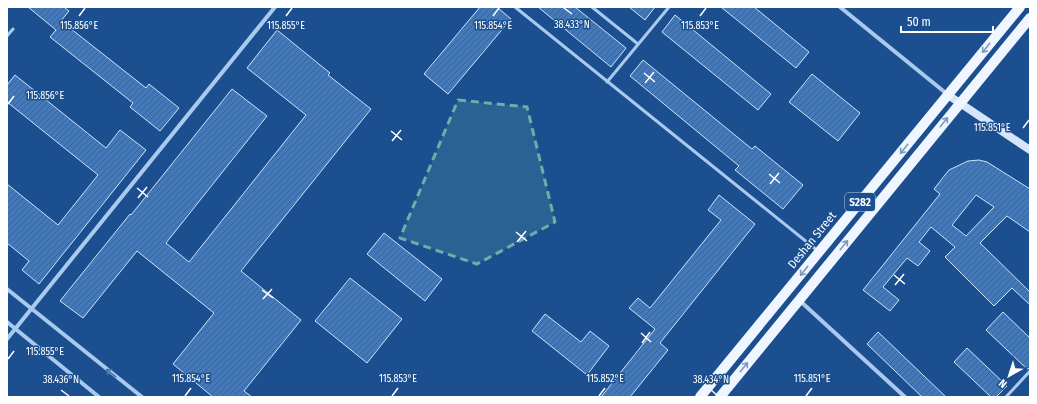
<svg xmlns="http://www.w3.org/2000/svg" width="1037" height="404" font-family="'Fira Sans Condensed',sans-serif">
  <defs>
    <pattern id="building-hatch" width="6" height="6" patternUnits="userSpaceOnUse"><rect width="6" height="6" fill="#4478b7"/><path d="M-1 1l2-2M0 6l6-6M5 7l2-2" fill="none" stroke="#486282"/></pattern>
  </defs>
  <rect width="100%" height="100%" fill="#1b4f8f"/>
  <!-- building -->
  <path fill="url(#building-hatch)" stroke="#cfe3fa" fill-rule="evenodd" d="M28,7H64L69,11L61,21L146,88L149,84L179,108L160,131L130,107L133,103L50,37L56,30Z
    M480,7H497L511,19L448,94L424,74Z
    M538,7H575L626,48L611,67Z
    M629,7H655L645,20Z
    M721,7H754L809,52L796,68Z
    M675,15L771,94L758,110L662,32Z
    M277,30L330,73L328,75L371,109L241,271L301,320L244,391L252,397H213L173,364L214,313L137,251L83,318L60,301L130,214L131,215L232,89L267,116L166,243L189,262L306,115L247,68Z
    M643,60L752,149L755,146L803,185L783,209L735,170L739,166L630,76Z
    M812,74L860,113L838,141L789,102Z
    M15,75L106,148L120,130L146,150L39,284L22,270L29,261L7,243V184L58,225L98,175L7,102V85Z
    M979,160L987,162L1030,189V232L1007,216L980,243L1030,292V305L1012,288L994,306L945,257L955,247L931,227L919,242L930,251L918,266L907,258L883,287L899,300L890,311L863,290L940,194L934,189L949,170L968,161ZM976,195L994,207L966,236L952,225Z
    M719,195L755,224L660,343L668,350L630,397H601L655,329L629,308L638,298L650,308L721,220L708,210Z
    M384,233L442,279L425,301L367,254Z
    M350,278L402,319L367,363L315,321Z
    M1003,312L1030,338V368L1027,369L986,330Z
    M545,314L581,342L590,331L609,346L587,375L532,331Z
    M878,332L946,397H922L867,344Z
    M967,348L1007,386L996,397H991L954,362Z"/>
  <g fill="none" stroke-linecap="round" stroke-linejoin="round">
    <!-- lane -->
    <path stroke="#a9c9ee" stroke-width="3" d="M515,7L818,251
      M592,7L638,44
      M7,36L13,29
      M607,82L669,7
      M1006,397L1030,371"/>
    <!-- street -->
    <path stroke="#a9c9ee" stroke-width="4" d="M840,7L947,94
      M7,289L142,397
      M799,300L905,397
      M7,322L99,397
      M7,339L275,7"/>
    <!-- secondary -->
    <path stroke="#d6e6fa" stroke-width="8" d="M948,95L1030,150"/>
    <!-- primary -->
    <path stroke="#f0f6ff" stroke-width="10" d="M700,397L1020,7
      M720,397L1030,18"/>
  </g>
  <!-- one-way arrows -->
  <defs><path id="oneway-shaft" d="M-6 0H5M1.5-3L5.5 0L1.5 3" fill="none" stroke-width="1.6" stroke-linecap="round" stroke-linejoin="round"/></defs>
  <g stroke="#7b9ac1">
    <use href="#oneway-shaft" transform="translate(986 48) rotate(129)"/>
    <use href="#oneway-shaft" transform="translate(944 122) rotate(-51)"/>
    <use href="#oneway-shaft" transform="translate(904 149) rotate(129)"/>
    <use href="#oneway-shaft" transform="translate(844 245) rotate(-51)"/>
    <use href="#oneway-shaft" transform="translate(804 271) rotate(129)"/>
    <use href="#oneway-shaft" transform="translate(744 367) rotate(-51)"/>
  </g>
  <use stroke="#4674ac" href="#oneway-shaft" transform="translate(111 373) rotate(-141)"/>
  <!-- marked area -->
  <path fill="#6fada8" fill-opacity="0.2" stroke="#6fada8" stroke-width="3" stroke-dasharray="8 5" stroke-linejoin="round" d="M458,100L527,107L555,222L477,264L400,238Z"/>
  <!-- ticks -->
  <path fill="none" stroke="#fff" stroke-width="1.5" d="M564,8L572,14M79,16L85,8M286,16L292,8M493,16L499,8M700,16L706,8M644,73L655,82M645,83L654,72M8,104L14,96M1023,128L1029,120M391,131L402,140M392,141L401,130M769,174L780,183M770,184L779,173M137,188L148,197M138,198L147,187M516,232L527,241M517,242L526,231M894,275L905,284M895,285L904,274M262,290L273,298M263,299L272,289M641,333L651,342M642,343L650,332M8,359L14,351M61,390L69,396M711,390L718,396M185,396L191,388M392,396L398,388M599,396L605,388M806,396L812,388"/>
  <g text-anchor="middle" stroke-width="3" stroke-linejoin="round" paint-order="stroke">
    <!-- shield labels -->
    <rect fill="#1b4f8f" stroke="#bbcadd" stroke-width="1" x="845" y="193" width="30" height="18" rx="3"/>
    <g font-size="11" font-weight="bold" fill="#fff">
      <text x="860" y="206">S282</text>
    </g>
    <!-- street labels -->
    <g font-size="12" fill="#fff" stroke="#1b4f8f">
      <text transform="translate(812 240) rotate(-51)" y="4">Deshan Street</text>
    </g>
  </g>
  <g font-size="10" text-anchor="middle" fill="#fff" stroke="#1b4f8f" stroke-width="3" stroke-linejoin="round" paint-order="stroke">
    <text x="572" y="28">38.433°N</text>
    <text x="79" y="29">115.856°E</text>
    <text x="286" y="29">115.855°E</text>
    <text x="493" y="29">115.854°E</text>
    <text x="700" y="29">115.853°E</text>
    <text x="45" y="99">115.856°E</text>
    <text x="992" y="131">115.851°E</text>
    <text x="45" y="355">115.855°E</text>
    <text x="191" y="382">115.854°E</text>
    <text x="398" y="382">115.853°E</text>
    <text x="605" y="382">115.852°E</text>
    <text x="812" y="382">115.851°E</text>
    <text x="61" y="383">38.436°N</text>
    <text x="711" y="383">38.434°N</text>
  </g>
  <!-- border -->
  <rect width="1037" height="404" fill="none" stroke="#ffffff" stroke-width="16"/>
  <!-- north arrow -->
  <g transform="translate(1009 376) rotate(219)" stroke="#1b4f8f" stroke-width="3" paint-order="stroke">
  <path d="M0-3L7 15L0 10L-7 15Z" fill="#ffffff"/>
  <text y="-6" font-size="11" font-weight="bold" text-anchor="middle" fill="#ffffff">N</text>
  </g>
  <!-- scale -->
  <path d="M901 26v6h92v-6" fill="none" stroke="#ffffff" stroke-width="2"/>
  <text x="907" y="26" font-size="12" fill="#ffffff" stroke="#1b4f8f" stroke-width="3" paint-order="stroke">50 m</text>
</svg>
